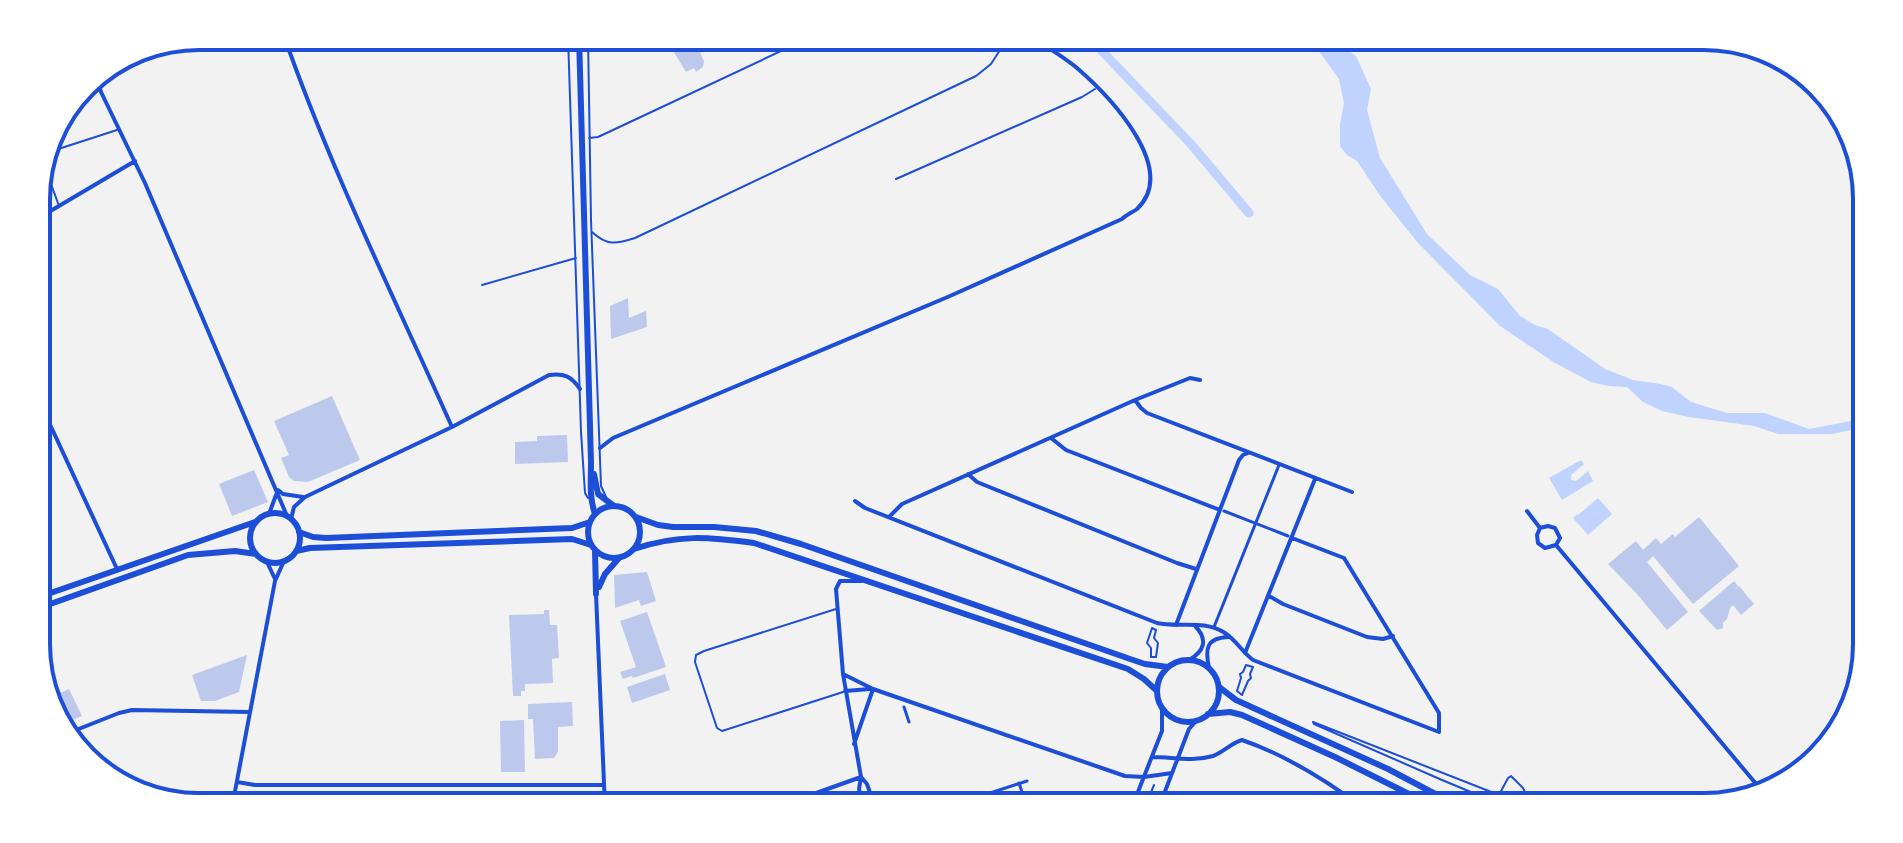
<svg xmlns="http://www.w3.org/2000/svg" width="1903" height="843" font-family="Helvetica,sans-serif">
  <rect width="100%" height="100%" fill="#f2f2f2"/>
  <!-- water -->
  <path fill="#bfd3fe" d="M1308,36H1338L1345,48L1356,56L1371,89L1367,110L1380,158L1427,234L1470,275L1498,289L1520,316L1535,325L1548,329L1605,369L1633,380L1660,384L1672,387L1691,402L1727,413H1765L1809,429L1866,418V427L1832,434H1778L1754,426L1689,417L1662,411L1643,402L1627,387L1608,386L1591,382L1555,363L1500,326L1418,243L1381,197L1357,161L1347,155L1340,146V124L1344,103L1339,79Z
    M1581,460L1584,464L1571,475V480L1576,481L1588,471L1593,481L1562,500L1549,478Z
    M1598,498L1612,514L1588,535L1573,518L1577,514L1578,515Z"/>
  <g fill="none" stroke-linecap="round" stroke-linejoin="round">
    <!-- canal -->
    <path stroke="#bfd3fe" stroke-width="9" d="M1092,36L1099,48L1190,143L1249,213"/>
  </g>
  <!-- building -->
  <path fill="#bdc9ec" d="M664,36H682L685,40L693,36L702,52L700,53L704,61L703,67L696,72L694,68L686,72Z
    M628,298L629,318L646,311L647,327L611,339L610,306Z
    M332,396L360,460L308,482L294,481L289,477L281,458L289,455L274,421Z
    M567,435L568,462L515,464V442L537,441V436Z
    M254,470L268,502L232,516L219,484Z
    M1699,517L1739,566L1693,604L1653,556L1647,562L1688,612L1667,630L1637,594L1608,564L1636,541L1643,550L1656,538L1661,544L1673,534L1675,537Z
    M647,572L656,601L641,606L639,600L615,608L614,575Z
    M1734,581L1738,586L1733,590L1739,586L1754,604L1741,615L1733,605L1730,608L1727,619L1723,623V628L1717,630L1699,611Z
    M544,610H549L550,625H557L559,658L552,659L553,683L525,684V691H521V696H513L509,615L544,614Z
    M647,612L666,667L633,678L632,676L623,679L620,672L636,667L620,621Z
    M247,655L239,692L215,701H201L192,675Z
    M665,674L670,690L632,703L627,687Z
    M69,689L82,716L61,725L49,698Z
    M572,702L573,726L558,727V752L554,758L535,759L533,719H528V704Z
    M524,720L525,772H501L500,721Z
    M256,801H290L289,807H246L250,802Z"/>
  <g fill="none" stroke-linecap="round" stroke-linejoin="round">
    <!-- path -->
    <path stroke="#1d4ed8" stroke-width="2" d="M1152,628L1156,630L1154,638L1158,643L1156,657H1151V648L1147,643Z
      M1246,665L1253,667L1250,674L1251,678L1248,681L1242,695L1237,691L1241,678L1240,674L1243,672Z
      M1145,807L1154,785
      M1507,807L1442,780L1314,724L1313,722L1499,795L1508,778L1511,776L1523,788L1532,807"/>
    <!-- service -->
    <path stroke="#1d4ed8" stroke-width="2" d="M568,36L581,432L585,493L588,498
      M588,36L591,220L601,486L606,497
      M78,94L100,87
      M589,138L598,137L613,130L813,36
      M46,153L117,130
      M43,162L59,206
      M896,179L1082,97L1095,89
      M592,232C607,246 616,244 635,238L976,76L991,64L1009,36
      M482,285L576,258
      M836,609L704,651L696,655L695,662L717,728L722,731L843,692"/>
    <!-- pedestrian -->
    <path stroke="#1d4ed8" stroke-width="3" d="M1224,511L1288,536
      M1214,627L1279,465
      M904,707L909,722
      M1019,783L1027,807
      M947,807L1027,781"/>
    <!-- minor -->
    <path stroke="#1d4ed8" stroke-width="4" d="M284,36C331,170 394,297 452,427
      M95,74L101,92L145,183L287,516
      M37,219L135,161
      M38,393L40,403L117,569
      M1135,400L1141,408L1147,413L1352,492
      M1051,438L1066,450L1220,510
      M600,448L613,438L950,296L1122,219C1126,215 1133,212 1137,209C1180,168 1107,94 1077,68C1063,56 1046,47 1031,36
      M968,474L977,482L1177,563L1196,569
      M278,490L283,494L303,497
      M855,501L865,508L1157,623C1180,628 1203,619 1225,633C1237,641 1242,652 1253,660L1439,732V713L1344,558L1292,538
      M1527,511L1540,528
      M269,514L276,495
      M889,517L902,504L1135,400L1190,378L1200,380
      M291,519L294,507L305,497L452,427L549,375C564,373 571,376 580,389
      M1540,528L1537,535L1538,543L1545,548L1556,545
      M1540,528L1548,526L1555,528L1560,538L1556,545
      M1556,545L1762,791
      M267,562L275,579
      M862,581H840L836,589L843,674L861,777L859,789L864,807
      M596,594L605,807
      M1269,596L1283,604L1367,637L1383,639L1393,636
      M1176,625L1239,460L1243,455L1248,453
      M1245,653L1315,479
      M1189,660C1205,651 1208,639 1195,626
      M1209,668C1205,649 1206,638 1228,637
      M843,674L873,689L1125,776L1144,777L1172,773
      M845,691L870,689
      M66,734L119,713L132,710L249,712
      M854,744L873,689
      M1152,757C1173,757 1192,762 1213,756C1224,752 1231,743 1242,740C1283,754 1327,781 1362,807
      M861,777L867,784L875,807
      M237,782L255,785H603
      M1162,800L1177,807
      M232,807L275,581L284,561
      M777,807L861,777
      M1132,807L1162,731V708
      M1159,807L1189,729L1197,720"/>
    <!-- tertiary -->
    <path stroke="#1d4ed8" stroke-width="6" d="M579,36L591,462C591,480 589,497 595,514
      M594,474L598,494L614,506
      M595,550L596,594
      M599,587L605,574L619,558"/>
    <!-- secondary -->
    <path stroke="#1d4ed8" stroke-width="6" d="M588 532a26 26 0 1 1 52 0a26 26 0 1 1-52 0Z
      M250 538a25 25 0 1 1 50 0a25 25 0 1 1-50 0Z
      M636,517L658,525L673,527H714L756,531L801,544L1133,660L1145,664L1168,667
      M299,532L313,537L326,538L572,528L590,522
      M634,549C679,534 708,537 754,543L1128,669L1144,679L1157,691
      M296,551L310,548L572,539L591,545
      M39,597L255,522
      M39,608L188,555L235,551L256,554
      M1157 691a31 31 0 1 1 62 0a31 31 0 1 1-62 0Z
      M1219,687L1236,700L1388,769L1460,807
      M1208,714L1230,712L1242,715L1335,757L1435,807"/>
  </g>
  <!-- crop -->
  <path d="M0 0H1903V843H0ZM199 50H1704A149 149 0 0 1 1853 199V644A149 149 0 0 1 1704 793H199A149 149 0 0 1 50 644V199A149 149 0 0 1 199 50Z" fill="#fff" fill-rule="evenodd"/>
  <path fill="none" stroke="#1d4ed8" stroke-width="4" d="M199 50H1704A149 149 0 0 1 1853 199V644A149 149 0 0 1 1704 793H199A149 149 0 0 1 50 644V199A149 149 0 0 1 199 50Z"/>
</svg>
